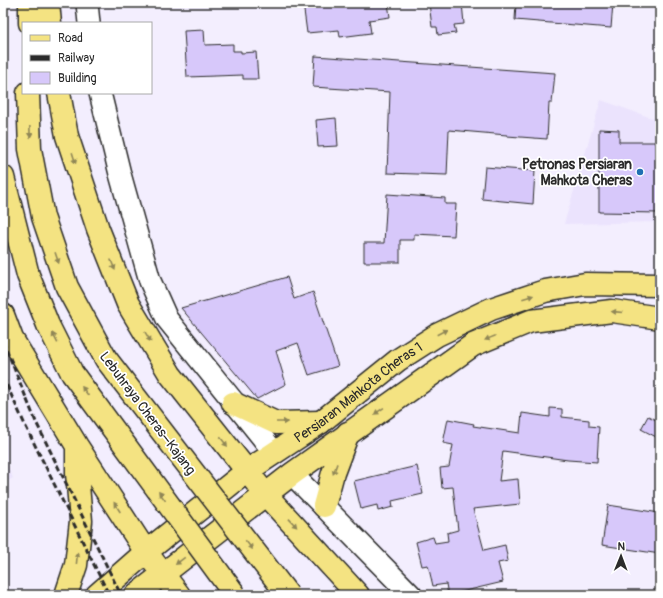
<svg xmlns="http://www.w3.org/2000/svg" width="663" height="598" font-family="Pangolin,sans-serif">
  <rect width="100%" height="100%" fill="#f3eefe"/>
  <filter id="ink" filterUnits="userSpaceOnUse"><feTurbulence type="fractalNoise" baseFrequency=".025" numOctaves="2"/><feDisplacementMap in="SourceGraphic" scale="8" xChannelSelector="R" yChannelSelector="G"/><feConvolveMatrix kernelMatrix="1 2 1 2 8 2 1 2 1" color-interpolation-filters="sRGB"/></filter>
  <g filter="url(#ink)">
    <!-- built -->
    <path fill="#ebe3fd" d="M601,100L660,121V222L564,224Z
      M3,455L13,478L3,484Z"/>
    <!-- building -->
    <path fill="#d7c8fa" stroke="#2b2b2b" d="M303,3H388L390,17L369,20L371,33L340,37L339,30L307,33Z
      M429,3H462L464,24L454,25L456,33L438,35L437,27H432Z
      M516,3H613L611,28L515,20Z
      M204,30L205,45L233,44V51H241V53L256,52L258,79H243V75L187,77L184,31Z
      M315,56L555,73L552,103H549L547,139L507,136V135L449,130L447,175L387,173L390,92L313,87Z
      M336,118L338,146L318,147L316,120Z
      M599,129L619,130V142H660V213L599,212Z
      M485,167L535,171L533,204L482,199Z
      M387,194L445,198V204H456L454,236L414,234V240H400V262H364V243H384Z
      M287,277L294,299L313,292L338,366L309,375L298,343L276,351L286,384L257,399L181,308Z
      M550,408L562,409V417L589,420V426L599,427L597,462L568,460L503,451L499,481L518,479L520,504L473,509L484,550L505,545L508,561L498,563L503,582L448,595L446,584L433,586L428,565L422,566L416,542L433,537L435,543L448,541L447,533L458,530L453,487L442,488L440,468L449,467L453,445L443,443L448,419L474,424L473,426L520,433L522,413L550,417Z
      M648,416L660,422V439L641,429Z
      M417,466L423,494L392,501L393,507L378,511L377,505L361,509L354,481Z
      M608,505L660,513V554L602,545Z"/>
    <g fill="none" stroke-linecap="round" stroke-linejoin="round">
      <defs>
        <path id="minor" d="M87,3L89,23
          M100,93L120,174L150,281L167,319L274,452
          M292,474L411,595"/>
        <g id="major">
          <path d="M233,403L276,423L321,422"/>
          <path d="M324,506L333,473L348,433"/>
          <path id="s1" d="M97,595L146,552L247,471L321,422L398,360L437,335L491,309L545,291L585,284L660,285"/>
          <path d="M136,595L292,474L473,345L531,321L612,311L660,318"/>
        </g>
        <path id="highway" d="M48,3L50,23
          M30,23V3
          M28,93L30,149L43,217L67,287L106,359
          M59,93L67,136L98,229L128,304L170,374L266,495L358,595
          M3,177L28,275L48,325L72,373
          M3,315L12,339L77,446L146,552L179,595
          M66,595L76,565L81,521L77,473V446"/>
      </defs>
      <!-- minor casing -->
      <use href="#minor" stroke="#2b2b2b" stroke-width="24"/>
      <!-- major casing -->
      <use href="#major" stroke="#2b2b2b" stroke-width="25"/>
      <!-- highway casing -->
      <use href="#highway" stroke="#2b2b2b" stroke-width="25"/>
      <!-- minor -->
      <use href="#minor" stroke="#fff" stroke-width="21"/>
      <!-- major -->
      <use href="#major" stroke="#f4e382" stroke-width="22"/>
      <!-- highway -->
      <use href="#highway" stroke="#f4e382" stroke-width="22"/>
      <!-- rail -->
      <path stroke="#2b2b2b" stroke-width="3" stroke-dasharray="6 3" stroke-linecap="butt" d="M3,341L36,422L121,595
        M3,377L26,427L109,595"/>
      <defs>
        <path id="highway-bridge" d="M106,359L288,595
          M72,373L235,595"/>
      </defs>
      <!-- highway-bridge casing -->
      <use href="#highway-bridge" stroke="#2b2b2b" stroke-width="25" stroke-linecap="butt"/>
      <!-- highway-bridge -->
      <use href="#highway-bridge" stroke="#f4e382" stroke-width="22"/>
    </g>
    <!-- one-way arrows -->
    <defs><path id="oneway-solid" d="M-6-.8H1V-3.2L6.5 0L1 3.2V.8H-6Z"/></defs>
    <g fill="#908756">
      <use href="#oneway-solid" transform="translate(30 132) rotate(88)"/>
      <use href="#oneway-solid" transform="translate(74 158) rotate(72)"/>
      <use href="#oneway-solid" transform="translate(57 258) rotate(71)"/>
      <use href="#oneway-solid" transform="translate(113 265) rotate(68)"/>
      <use href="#oneway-solid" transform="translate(528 297) rotate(-18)"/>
      <use href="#oneway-solid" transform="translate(617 312) rotate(-175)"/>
      <use href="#oneway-solid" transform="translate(442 332) rotate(-27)"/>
      <use href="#oneway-solid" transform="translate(148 337) rotate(59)"/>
      <use href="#oneway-solid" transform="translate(55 338) rotate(-117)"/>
      <use href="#oneway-solid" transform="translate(490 338) rotate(158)"/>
      <use href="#oneway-solid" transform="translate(85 391) rotate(-126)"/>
      <use href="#oneway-solid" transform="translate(379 411) rotate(145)"/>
      <use href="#oneway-solid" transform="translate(282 422)"/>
      <use href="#oneway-solid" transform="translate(224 442) rotate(52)"/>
      <use href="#oneway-solid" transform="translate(335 469) rotate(110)"/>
      <use href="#oneway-solid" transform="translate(162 496) rotate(-126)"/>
      <use href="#oneway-solid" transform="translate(117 507) rotate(-123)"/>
      <use href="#oneway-solid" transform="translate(293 523) rotate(47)"/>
      <use href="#oneway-solid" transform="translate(249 545) rotate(52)"/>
      <use href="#oneway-solid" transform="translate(77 558) rotate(-84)"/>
      <use href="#oneway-solid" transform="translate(180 561) rotate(143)"/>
    </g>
  </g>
  <!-- markers -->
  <circle fill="#1f6fb2" stroke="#fff" stroke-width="1.5" cx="640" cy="172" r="4"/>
  <g text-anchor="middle" stroke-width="3.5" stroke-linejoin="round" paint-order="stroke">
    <!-- poi labels -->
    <g font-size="14" font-weight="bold" fill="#2b2b2b" stroke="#fff" text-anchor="end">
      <text x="632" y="169">Petronas Persiaran<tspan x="632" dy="16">Mahkota Cheras</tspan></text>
    </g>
    <!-- street labels -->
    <g font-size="14" fill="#2b2b2b" stroke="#fff">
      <text dy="5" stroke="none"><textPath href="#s1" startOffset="331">Persiaran Mahkota Cheras 1</textPath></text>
      <text transform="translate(148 413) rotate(53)" y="5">Lebuhraya Cheras–Kajang</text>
    </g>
  </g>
  <!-- margin -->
  <rect width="663" height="598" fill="none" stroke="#fff" stroke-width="16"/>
  <rect x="8" y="8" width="647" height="582" fill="none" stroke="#2b2b2b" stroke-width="1.5" filter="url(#ink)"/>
  <!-- legend -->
  <rect x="22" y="22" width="130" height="72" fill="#ffffff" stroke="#aaaaaa"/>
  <rect x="30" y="35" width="20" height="6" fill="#f4e382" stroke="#aaaaaa"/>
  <text x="58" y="42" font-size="12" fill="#2b2b2b">Road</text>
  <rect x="30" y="55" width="20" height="6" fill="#2b2b2b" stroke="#aaaaaa"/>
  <text x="58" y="62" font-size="12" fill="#2b2b2b">Railway</text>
  <rect x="30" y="72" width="20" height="12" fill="#d7c8fa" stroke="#aaaaaa"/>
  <text x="58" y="82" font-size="12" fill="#2b2b2b">Building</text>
  <!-- north arrow -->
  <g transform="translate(621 556) rotate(1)" stroke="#ffffff" stroke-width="3" paint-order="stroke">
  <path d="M0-3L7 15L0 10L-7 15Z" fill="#2b2b2b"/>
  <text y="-6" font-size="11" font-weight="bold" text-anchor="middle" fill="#2b2b2b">N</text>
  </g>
</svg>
